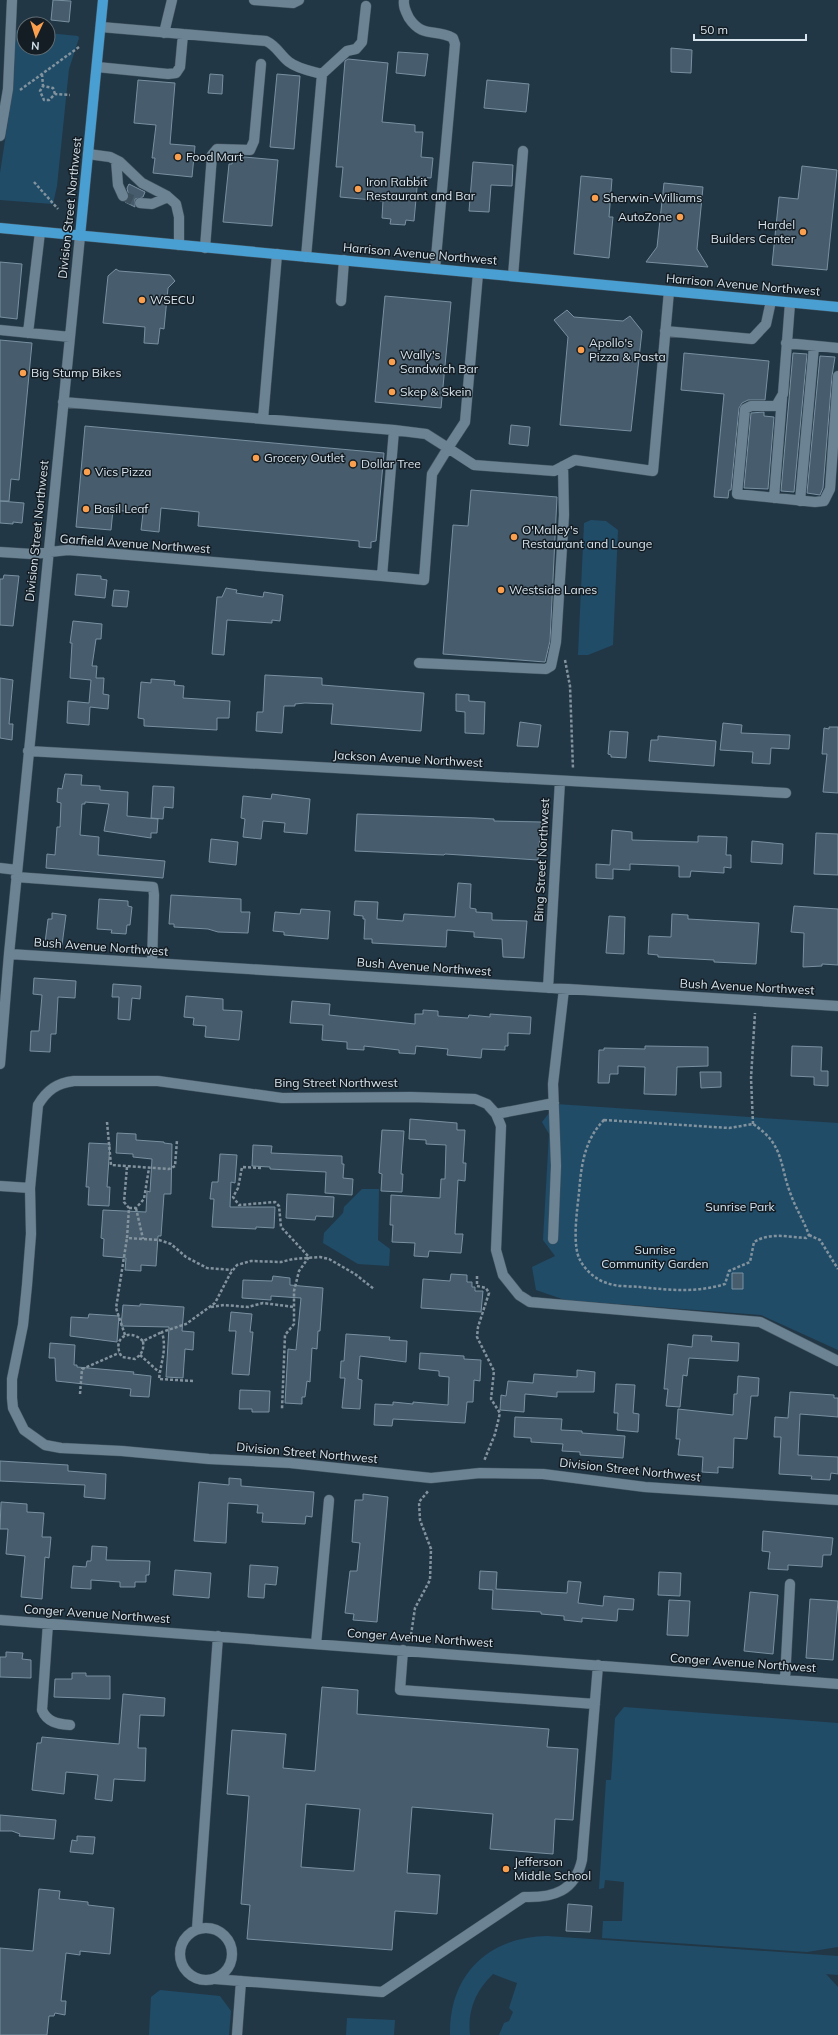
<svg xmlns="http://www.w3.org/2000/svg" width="838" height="2035" font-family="Mulish,sans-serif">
  <rect width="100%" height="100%" fill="#223745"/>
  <!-- green -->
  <path fill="#204c68" d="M15,30L24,31V48H48V33L78,36L79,38L69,69L57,186L53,204L0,200V173L14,82Z
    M591,520L606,521L618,530L613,645L588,655H578L584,523Z
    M556,1104L838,1123V1350L761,1315L565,1300L536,1290L532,1267L555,1256L543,1240L549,1134L542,1122Z
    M362,1189H379L378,1240L390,1249L389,1266L358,1264L323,1243L324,1233L343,1213L344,1207Z
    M624,1707L838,1723V1947L807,1952L602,1938L603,1921H622L624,1882L605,1880L604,1888L599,1889L606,1780H611L615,1718Z
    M547,1936L838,1956V1975L826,1974L838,1987V2035H499L504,2023L509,2021L513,2012L509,2008L517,1983L493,1974C476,1990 467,2011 470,2035H450C449,1975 488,1937 547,1936Z
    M160,1990L220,1996L231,2011L229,2035H149L151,1997Z
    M347,2018L395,2020L394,2035H346Z"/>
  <!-- building -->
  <path fill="#475d6d" stroke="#7890a1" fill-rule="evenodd" d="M53,0L71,1L69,22L51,20Z
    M671,48L692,50L691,73L671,72Z
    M398,52L428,54L425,76L396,73Z
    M348,59L388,63L382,122L415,125V132H423L421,157L433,158L431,178L418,177L414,221L406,220L405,225L390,224L391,219L382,218L383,201L340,197L343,167H336L345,61Z
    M210,74L223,75L222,94L208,93Z
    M277,74L300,76L294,149L270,147Z
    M138,80L175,83L170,144L195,146L192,177L153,173L155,158H152L156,125L134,123Z
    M487,80L529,84L526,112L484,108Z
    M233,156L278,160L272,226L223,222L229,164H232Z
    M473,162L513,165L512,186L491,185L489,212L469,211Z
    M802,166L837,170L827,270L772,265L779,197L798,199Z
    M581,176L612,179L609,217H613L609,258L574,254Z
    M664,183L703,187L697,249L708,267L646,262L657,247Z
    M129,184L145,192L143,197L135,199V207L125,202L129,197L127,188Z
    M0,262L22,264L17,319L0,317Z
    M116,269L119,271L170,275L175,281L168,288L164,329L160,328L158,344L144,343L145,327L103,323L108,276Z
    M385,296L451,302L441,408L375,402Z
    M567,310L574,317L623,321L630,316L642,331L631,431L560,425L568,337L554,320Z
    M0,340L32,343L19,480L11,479L9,501H0Z
    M684,353L769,361L765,400H748L742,403L739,408L731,490H729L728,498L714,497L724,394L681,390Z
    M793,353L807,354L794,492L781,491Z
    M820,356L835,357L832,376L823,488L820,495L807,493Z
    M764,412V416L774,417L768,489L744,488L751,413Z
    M511,425L530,427L528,446L509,444Z
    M85,426L384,453L376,541L371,542V548L359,547V541L198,526L199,512L161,508L159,532L141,530L143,513L113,510L111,530L76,527Z
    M471,490L557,497L550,641L545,662L443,654L453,525L468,526Z
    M0,501L24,503L22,523L13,522V524L0,523Z
    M77,574L101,576V579L107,580L105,598L75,595Z
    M4,575L19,576L13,626L0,625V579H3Z
    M226,588L237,590L236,593L263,597L264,592L283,595L280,621L272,620V623L227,620L224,655L212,654L217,597H222Z
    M114,590L129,591L127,607L112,606Z
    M73,621L102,624L101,639H96L92,666H97L96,678H104L103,694L109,695L108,709L90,707L89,725L67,723L68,701L89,703L91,680L70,678L72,643H70Z
    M265,675L322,678V685L424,693L421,731L331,724L333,704L305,703L295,704V706H284L282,733L256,731L257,712H263Z
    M0,678L13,680L9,724H13L12,740L0,738Z
    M151,679L175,681L174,685L184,686L183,698L230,701L229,718H217V730L144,726V719L138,718L141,682L151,683Z
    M456,694L469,695V701L485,702L484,734L465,733V712L456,711Z
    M520,722L541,725L538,747L517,746Z
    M723,723L742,725L741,733L790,735L789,749L771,748L770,764L752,763L753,752L720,750Z
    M829,727H838V793L823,792L827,754H822L824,728L829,729Z
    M610,731L628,732L626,758L611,757V755L608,754Z
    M658,736L716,741L714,766L649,761L651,740H658Z
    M65,774L82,775L81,785L100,786V790L128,792L127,816L158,819L157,833H151V838L104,831L109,804L85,802V804H82L80,835L99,837L98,855L165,861L163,878L46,868L47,854L55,855L57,827H60L61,803L57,802L58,788L62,789Z
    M153,786L174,787L173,808L164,807L163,819L151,818Z
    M272,794L310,799L307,834L284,832L285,823L263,821L261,839L243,837L245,819L241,818L243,796L271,799Z
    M357,814L476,818L494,819V821L541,822L538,860L445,854L444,855L355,851Z
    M612,830L632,832V840L698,842V836L727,837L726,855H731V868L724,867V873L691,871L690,877H679V866L630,864V870L613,869V879L596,878V864L610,865Z
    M816,833L838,834V875L814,874Z
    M211,839L238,842L236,865L209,862Z
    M752,841L783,844L782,864L751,862Z
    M458,883L471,884L470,908L476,909V912L492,913V920L527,921L524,958L503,957L502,939L474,937V932L447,930L446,947L372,943V939H364L365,919H363V916L354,915L355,901L378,902L377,919L403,921L404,914L455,917Z
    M171,895L241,899V912H250L248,933L218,932L208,929L174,927V924H169Z
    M99,899L128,901V906L132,907L130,925H127L126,934L111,933L112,930L97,929Z
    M794,906L838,909V965L822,964V966L803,967L804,933L791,932Z
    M301,909L330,911L328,939L284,935V932L273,931L275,912L300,914Z
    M52,913L66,915L62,945L45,943L48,919H52Z
    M672,914L688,915V919L759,923L756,964L714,962V960L658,957V955L648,954L649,936L671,937Z
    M609,916L625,917L624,954L606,953Z
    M34,978L76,981L75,998L58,997L56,1034H51L50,1052L30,1051L31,1031H39L42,995L33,994Z
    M113,984L141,986L140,999L132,998L130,1020L118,1019L119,997H112Z
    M186,996L223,999V1010L242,1011L239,1040L205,1037L206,1026L193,1025L194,1018L184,1017Z
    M292,1001L330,1004L329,1015L415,1024V1014H423V1010L438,1011V1016L468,1018L469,1015L490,1017V1014L531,1017L530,1034L508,1033V1046H505V1050L482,1049L481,1058L447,1055L448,1049L416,1046L415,1054L399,1053V1050L364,1046V1050L347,1049V1042L322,1040L323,1025L290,1023Z
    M645,1046L708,1047V1066L677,1067L676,1095L644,1094L645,1067L618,1066V1074H610L609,1083H598L599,1050H604V1048L645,1049Z
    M792,1046L822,1047L821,1071H828V1086L814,1085V1077L791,1076Z
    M700,1072H721V1087L701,1088Z
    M410,1119L457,1123V1130H465L463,1163H466L465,1181L458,1180L455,1234H463L461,1253L429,1251L428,1257L414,1256L415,1243L392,1242L393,1225H390L391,1195L440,1198L441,1179H445L446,1145L426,1144V1140L409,1139Z
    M382,1130L404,1131L401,1174H403L402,1192L381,1191L382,1174L379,1173Z
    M117,1133L136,1134V1140L164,1142V1143L172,1144L171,1194H164L161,1236H158L156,1266L141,1265V1271L125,1270L126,1258L103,1256L104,1239L101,1238L103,1210L146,1212L147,1191L150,1192L152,1159L133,1157V1154L116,1153Z
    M89,1143L110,1144L107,1187H110L109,1206L88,1205L89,1187H86Z
    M253,1145L272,1146L271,1153L342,1156V1164H344L343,1178L353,1179L352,1195L325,1193L326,1172L270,1169V1167L252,1166Z
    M220,1154L237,1155L235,1183L231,1182L230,1207H275L274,1228L256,1227V1229L212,1227L214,1199H210L212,1182H218Z
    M287,1194L334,1197L333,1217L316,1216L315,1220L286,1218Z
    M732,1273H743V1289H732Z
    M451,1274L467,1275V1282H472V1287H475V1291H483L481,1312L421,1308L423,1279L450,1281Z
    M273,1276L290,1278V1285L323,1288L320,1331H318L317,1349L312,1348L310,1382L307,1381L305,1397H302V1404L285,1403L288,1349L296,1350L301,1298L271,1296V1300L242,1298L243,1280L272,1281Z
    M140,1304L184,1307L182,1331L194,1332L193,1350L185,1349L183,1378L166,1377L169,1327L121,1326L123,1305L140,1306Z
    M231,1312L252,1314L250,1332H253L249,1375L232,1374L236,1331H229Z
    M89,1314L119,1316L117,1342L70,1336L71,1317L88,1318Z
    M346,1334L390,1337L389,1340L407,1341L406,1362L360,1356L358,1379L362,1380L360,1409L342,1408L345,1378H340L341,1361H344Z
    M693,1335L712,1336L711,1341L739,1343L738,1361L689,1358L687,1376L683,1375L680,1407L666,1406L668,1389H664L668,1344L692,1347Z
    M50,1343L75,1345L74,1365H77V1367L134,1372L133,1374L151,1376L149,1397L130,1396L131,1389L56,1381L55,1358H49Z
    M420,1353L464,1356V1359L481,1360L480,1381L474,1380L473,1402H467L465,1423L393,1419L392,1426L374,1425L375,1404L393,1405V1402L413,1404V1402L448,1405L449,1377L439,1376V1371L419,1369Z
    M577,1370L595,1372L594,1392H557V1397L525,1394L524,1412L500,1410L501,1395L506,1396L508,1381L533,1383L534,1374L577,1377Z
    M738,1376L759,1378L758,1396H751L747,1439L734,1438L733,1468L718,1467V1473L702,1472L703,1457L678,1455L680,1439H676L678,1409L733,1415L734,1394H737Z
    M616,1384L635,1385L633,1413L639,1414L638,1432L617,1430L618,1413H614Z
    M240,1390L270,1391L269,1412H252V1409H239Z
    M790,1392L834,1395V1398H838V1417L800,1414L798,1455L838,1457V1474L831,1473L830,1480L811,1479L812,1476L779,1474L781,1437H774L775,1417L788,1418Z
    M515,1417L562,1419L561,1430L582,1431V1433L625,1436L623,1458L580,1455V1452L562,1451L563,1444L531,1442V1438L514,1437Z
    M0,1461L68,1465V1471L106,1474L105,1499L84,1497L85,1485L0,1481Z
    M229,1478L241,1479V1486L314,1492L312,1517L306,1516L305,1524L262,1522L263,1513H257L258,1505L228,1503L226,1543L194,1541L199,1482L229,1485Z
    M363,1494L388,1497L377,1622L353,1620L354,1614L345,1613L350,1571H357L360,1543L352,1542L355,1500H363Z
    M1,1502L27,1504V1512L44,1513L42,1537H51L49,1558L45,1557L42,1599L21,1597L25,1556L6,1554L8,1529H0Z
    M763,1531L833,1538L831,1555H823L822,1567L788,1565V1570L768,1569L770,1552L762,1551Z
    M92,1546L107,1547L106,1560L150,1561L149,1575H146V1582H135V1587H120V1582L91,1580V1589L71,1588L73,1566L86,1567L87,1561H91Z
    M250,1565L278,1567L276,1585L265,1584L264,1598L248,1597Z
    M175,1570L211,1573L209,1598L173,1595Z
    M480,1571L497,1572L496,1589L567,1593L568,1581L581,1582L578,1603L603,1606L604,1596L634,1599L633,1610L618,1609L617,1621L582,1618V1622L564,1620V1616L541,1614V1612L492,1609L493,1590L479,1589Z
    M659,1572L681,1573L680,1596L658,1595Z
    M750,1592L778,1595L773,1654L744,1651Z
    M810,1599L838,1601L833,1660L806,1658Z
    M669,1600L690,1601L688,1636L667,1635Z
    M6,1652L23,1653L22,1659L31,1660V1678L0,1677V1657H6Z
    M72,1673H86V1676H110V1699L54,1697L55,1679H72Z
    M322,1687L358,1690L357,1714L549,1729L547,1747L578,1749L573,1820L555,1819L553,1854L490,1849L493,1814L412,1807L407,1873L440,1875L437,1914L395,1911L392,1950L247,1939L250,1905L241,1904L249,1796L227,1794L232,1730L286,1734L283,1768L315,1771ZM306,1804L360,1809L354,1871L301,1867Z
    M123,1694L165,1698L164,1716L140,1715L138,1748H146L145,1781L114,1779L112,1801L95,1799L98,1775L66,1772L64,1794L32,1790L37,1743H41L42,1737L119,1744Z
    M0,1815L56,1820L54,1839L19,1836L20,1834L12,1831H0Z
    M77,1836L95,1837L93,1854L70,1852L72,1840L77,1841Z
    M39,1889L60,1891L59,1899L88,1902V1905L114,1908L110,1954L80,1951V1955L66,1953L61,2001H66L65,2015L55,2013L54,2016H49L47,2035H0V1948L33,1951Z
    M568,1904L592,1906L590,1932L566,1931Z"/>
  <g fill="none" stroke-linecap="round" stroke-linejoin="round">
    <!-- minor-tunnel -->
    <path stroke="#3d515e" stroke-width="10" stroke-dasharray="10 5" stroke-linecap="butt" d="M123,196L140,203"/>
    <defs>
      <path id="minor" d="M254,0L293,3L299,0
        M404,0C403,7 406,12 409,18C423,39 435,28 453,38L455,44L435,269
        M101,27L266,41C277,46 280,55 289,62C298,69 311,71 322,74
        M164,33L172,0
        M97,67L168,74L176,73L180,67L183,34
        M0,136L8,89L12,0
        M88,154L110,157L120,162L142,183L167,196L176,204L179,217V245
        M116,160L118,185L123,196
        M140,203L152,204L168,197
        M205,248L212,155L217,149L250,150L254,141L261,64
        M306,257L322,74L347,51L356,49L362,42L366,6
        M478,273L465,422L448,448L474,465L554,471L575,460L653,471L669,291
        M513,276L523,151
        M341,301L344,260
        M790,303L783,394L776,406H751L745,409L737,494L815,502L824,501L830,489L838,376
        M0,330L70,337
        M665,331L752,339L766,324L771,301
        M28,333L40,232
        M786,343L838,348
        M63,402L394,430
        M263,419L277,254
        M394,430L426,434L448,448L432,474L424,580L382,576Z
        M774,498L782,398
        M800,501L814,346
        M0,552L32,554L68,550L382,576
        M419,663L546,669L551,666L556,642L564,515L563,466
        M28,751L786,793
        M0,868L17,870
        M16,877L153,887L154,895L152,963
        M9,954L838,1006
        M548,988L560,781
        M0,1064L9,954L80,236
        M496,1114L554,1103
        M0,1186L30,1188
        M553,1239L556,1166L553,1084L564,989
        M838,1361L760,1322L530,1302L519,1295L503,1275L496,1250L501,1126L496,1114L487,1104L475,1099L411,1097L282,1098L158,1081H74C57,1083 47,1090 38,1105L30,1188L31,1234L27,1285L23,1325L12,1379V1398L13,1408L24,1430L45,1445L61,1448L122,1451L209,1459L290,1463L431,1478L480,1473L543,1474L645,1487L838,1500
        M0,1620L838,1684
        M48,1623L42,1710C47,1722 57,1724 70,1725
        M316,1644L329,1500
        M403,1650L400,1690L595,1704
        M785,1680L790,1584
        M180 1954a26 26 0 1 1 52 0a26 26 0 1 1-52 0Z
        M197,1929L218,1636
        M215,1979L382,1992L524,1897C554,1898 575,1891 582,1860L598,1665
        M237,2035L241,1981"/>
      <path id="major" d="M0,228L838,307
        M80,236L103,0"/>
    </defs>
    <!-- minor casing -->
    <use href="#minor" stroke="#435561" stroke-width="11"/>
    <!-- major casing -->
    <use href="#major" stroke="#435561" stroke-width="11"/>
    <!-- path -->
    <path stroke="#82939e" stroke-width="2.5" stroke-dasharray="3 2" stroke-linecap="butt" d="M42,74L43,86
      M20,90L79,47
      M55,94L53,88L43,86L40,91L44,100H49L55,94L70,95
      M34,182L58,209
      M565,660L570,686L573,769
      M604,1120L729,1128L753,1124C785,1145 779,1165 791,1195C796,1209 804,1221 809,1235L806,1238C788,1237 770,1232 754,1242L750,1262L729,1271L725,1284C696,1293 669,1290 640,1287C630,1286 617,1287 607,1283C596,1280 585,1270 580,1260C572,1246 577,1210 579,1193C581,1167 584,1140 604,1120Z
      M107,1122L111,1165L169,1169L175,1166L177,1140
      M753,1124L751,1078L755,1013
      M127,1167L124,1202L129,1208L127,1238L159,1240L171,1244L186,1257L207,1268L232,1270
      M261,1168L242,1167L238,1188L233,1197L239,1205L275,1202L279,1206L281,1227L309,1257L299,1271L294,1291V1324L285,1335L282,1409
      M129,1208H136L144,1199L149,1168
      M136,1208L143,1239
      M809,1235L820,1240L838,1269
      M477,1276V1286L486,1288L489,1293L478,1327L477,1337L494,1371L491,1399L500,1413L495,1434L484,1461
      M211,1307L224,1305L248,1307L263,1303L294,1307
      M125,1335L116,1308L127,1238
      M143,1341C127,1326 111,1341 122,1357L135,1359C142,1354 144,1350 143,1341L162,1332
      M140,1355L159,1372
      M193,1381L159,1379C161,1361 167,1350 162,1332L186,1324L215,1303L230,1274L237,1265L251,1261L281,1262L293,1259L320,1257L329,1259L355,1274L374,1289
      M80,1394L82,1369L119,1353
      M411,1635L415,1608L430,1580L431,1549L420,1520L419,1502L429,1490"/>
    <!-- minor -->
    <use href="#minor" stroke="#6c8394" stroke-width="10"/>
    <!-- major -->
    <use href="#major" stroke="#499fd2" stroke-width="10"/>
  </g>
  <!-- markers -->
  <g fill="#fa9f4e" stroke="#141d24" stroke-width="1.5">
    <circle cx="178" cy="157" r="4"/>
    <circle cx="358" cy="189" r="4"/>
    <circle cx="595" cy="198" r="4"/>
    <circle cx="680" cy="217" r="4"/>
    <circle cx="803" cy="232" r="4"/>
    <circle cx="142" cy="300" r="4"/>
    <circle cx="581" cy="350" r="4"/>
    <circle cx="392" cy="362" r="4"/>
    <circle cx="23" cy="373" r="4"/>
    <circle cx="392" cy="392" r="4"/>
    <circle cx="256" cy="458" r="4"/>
    <circle cx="353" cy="464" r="4"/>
    <circle cx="87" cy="472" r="4"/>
    <circle cx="86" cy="509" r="4"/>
    <circle cx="514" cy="537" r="4"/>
    <circle cx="501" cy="590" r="4"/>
    <circle cx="506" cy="1869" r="4"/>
  </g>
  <g text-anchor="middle" stroke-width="3" stroke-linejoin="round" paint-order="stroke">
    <!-- poi labels -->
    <g font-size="12" fill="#d7e4ed" stroke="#141d24" text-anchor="start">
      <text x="186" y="161">Food Mart</text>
      <text x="366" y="186">Iron Rabbit<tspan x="366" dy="14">Restaurant and Bar</tspan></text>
      <text x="603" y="202">Sherwin-Williams</text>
      <text x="672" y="221" text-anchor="end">AutoZone</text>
      <text x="795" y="229" text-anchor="end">Hardel<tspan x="795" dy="14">Builders Center</tspan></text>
      <text x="150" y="304">WSECU</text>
      <text x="589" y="347">Apollo's<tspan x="589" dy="14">Pizza &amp; Pasta</tspan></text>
      <text x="400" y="359">Wally's<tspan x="400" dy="14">Sandwich Bar</tspan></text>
      <text x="31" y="377">Big Stump Bikes</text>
      <text x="400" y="396">Skep &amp; Skein</text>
      <text x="264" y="462">Grocery Outlet</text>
      <text x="361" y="468">Dollar Tree</text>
      <text x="95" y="476">Vics Pizza</text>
      <text x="94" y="513">Basil Leaf</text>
      <text x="522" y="534">O'Malley's<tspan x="522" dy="14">Restaurant and Lounge</tspan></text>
      <text x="509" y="594">Westside Lanes</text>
      <text x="514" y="1866">Jefferson<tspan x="514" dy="14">Middle School</tspan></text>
    </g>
    <!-- street labels -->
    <g font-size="12" fill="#d7e4ed" stroke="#141d24">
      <text transform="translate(70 208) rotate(-84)" y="4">Division Street Northwest</text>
      <text transform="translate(420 254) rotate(5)" y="4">Harrison Avenue Northwest</text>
      <text transform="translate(743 285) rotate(5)" y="4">Harrison Avenue Northwest</text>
      <text transform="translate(37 531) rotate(-84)" y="4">Division Street Northwest</text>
      <text transform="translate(135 544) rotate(4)" y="4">Garfield Avenue Northwest</text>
      <text transform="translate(408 759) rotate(3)" y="4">Jackson Avenue Northwest</text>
      <text transform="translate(542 860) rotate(-87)" y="4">Bing Street Northwest</text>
      <text transform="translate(101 947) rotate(4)" y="4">Bush Avenue Northwest</text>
      <text transform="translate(424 967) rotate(4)" y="4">Bush Avenue Northwest</text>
      <text transform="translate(747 987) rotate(3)" y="4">Bush Avenue Northwest</text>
      <text x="336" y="1087">Bing Street Northwest</text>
      <text transform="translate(307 1453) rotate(5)" y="4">Division Street Northwest</text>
      <text transform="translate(630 1470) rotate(6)" y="4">Division Street Northwest</text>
      <text transform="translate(97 1614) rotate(4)" y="4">Conger Avenue Northwest</text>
      <text transform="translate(420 1638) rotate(4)" y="4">Conger Avenue Northwest</text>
      <text transform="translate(743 1663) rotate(4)" y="4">Conger Avenue Northwest</text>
    </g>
    <!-- park labels -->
    <g font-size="12" fill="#d2e4f1" stroke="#141d24">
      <text x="740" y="1211">Sunrise Park</text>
      <text x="655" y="1254">Sunrise<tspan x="655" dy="14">Community Garden</tspan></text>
    </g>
  </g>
  <!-- north arrow -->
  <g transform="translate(36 36) rotate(184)"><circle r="19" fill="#141d24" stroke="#626d74"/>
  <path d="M0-3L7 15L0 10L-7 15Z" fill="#fa9f4e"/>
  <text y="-6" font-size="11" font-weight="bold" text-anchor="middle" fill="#d7e4ed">N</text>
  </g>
  <!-- scale -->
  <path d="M694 34v6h112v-6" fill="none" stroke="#d7e4ed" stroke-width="2"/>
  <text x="700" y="34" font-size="12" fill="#d7e4ed" stroke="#141d24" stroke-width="3" paint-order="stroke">50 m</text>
</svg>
